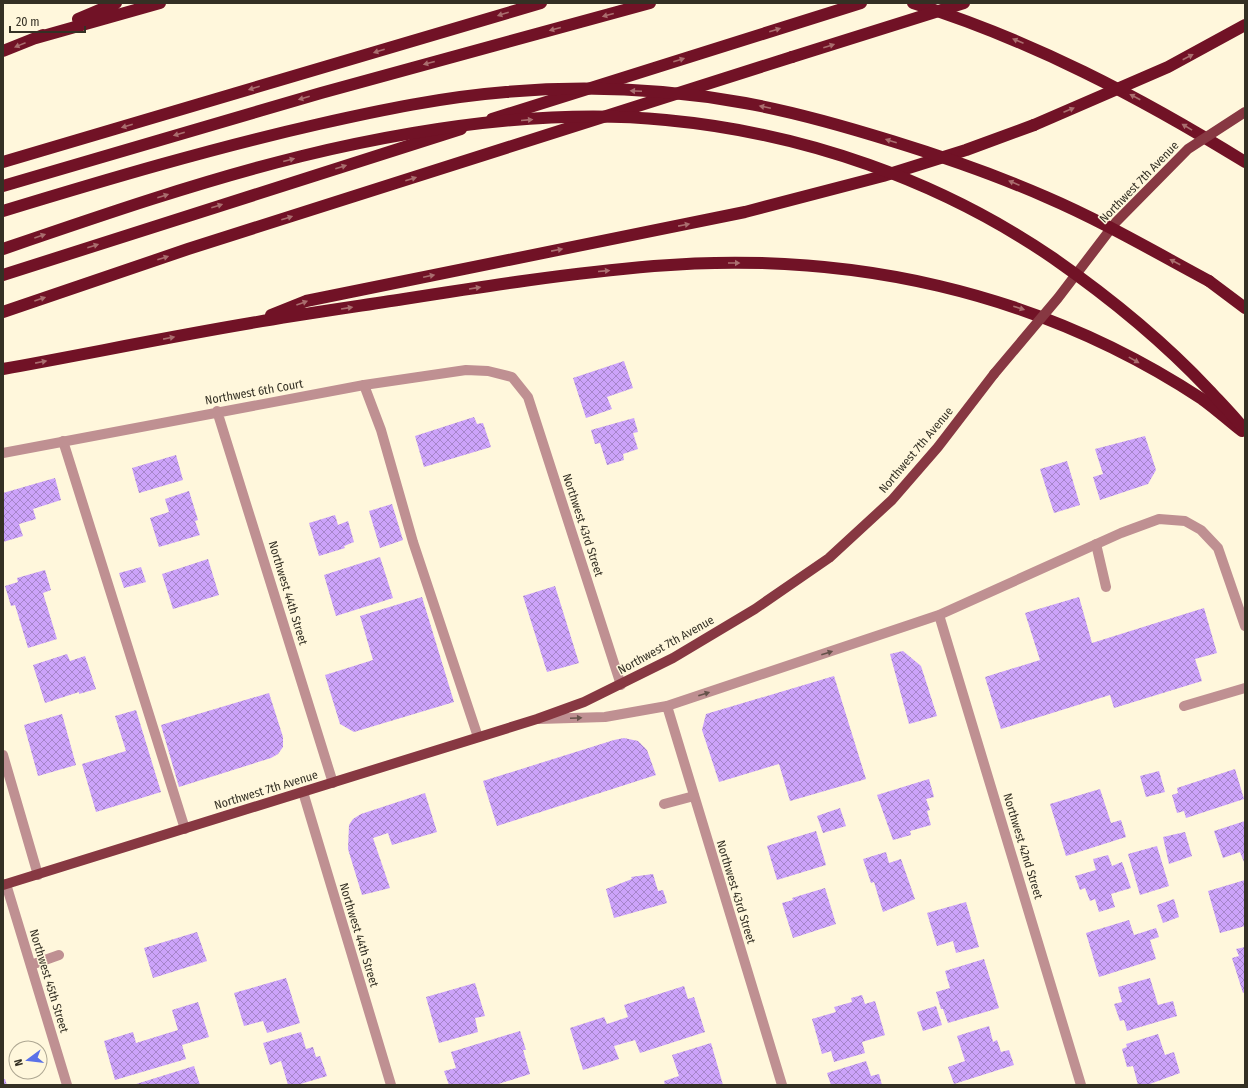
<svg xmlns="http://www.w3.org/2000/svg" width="1248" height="1088" font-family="'Fira Sans Condensed',sans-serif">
  <defs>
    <pattern id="building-cross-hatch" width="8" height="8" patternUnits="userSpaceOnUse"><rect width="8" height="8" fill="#cca3fa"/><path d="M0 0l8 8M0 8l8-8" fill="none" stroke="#a685ca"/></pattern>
  </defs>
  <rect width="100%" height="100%" fill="#fff7dc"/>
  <!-- building -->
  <path fill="url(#building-cross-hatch)" d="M624,361L633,388L607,397L612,409L586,418L573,378Z
    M474,417L477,424L483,423L491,447L424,467L415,436Z
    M634,418L638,432L633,433L638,449L623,454L624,460L607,465L600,443L595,444L591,430Z
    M1145,436L1156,470L1148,484L1100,500L1093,477L1103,474L1095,449Z
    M176,455L183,480L139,493L132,468Z
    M1067,461L1080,505L1054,513L1040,469Z
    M55,478L61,500L33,509L36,519L19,524L23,536L3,542V493Z
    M189,491L198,520L195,521L200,535L159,547L150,518L169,512L165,499Z
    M392,504L403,540L380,548L369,511Z
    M335,515L338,525L348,521L354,542L344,546L345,548L319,556L309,523Z
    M380,557L393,598L336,616L324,575Z
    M208,559L219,595L173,609L162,574Z
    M141,567L146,582L124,588L119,573Z
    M45,570L51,590L43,593L57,639L28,648L15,605L11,606L5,586L18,582L17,578Z
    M555,586L579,663L547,672L523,596Z
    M422,597L454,702L354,732L340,724L325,675L373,660L360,616Z
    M1079,597L1092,643L1204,608L1217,653L1195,659L1202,681L1114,708L1110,695L1001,729L985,677L1040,660L1025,613Z
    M903,651L921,666L937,716L909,724L890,654Z
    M67,654L70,661L85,656L96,689L79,694V692L45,703L33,665Z
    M834,676L866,779L790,801L779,764L719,782L702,730L706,714Z
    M269,693L283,737V747L278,754L271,758L179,787L161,725Z
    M136,710L161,792L96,812L82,764L126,751L115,716Z
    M62,714L76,765L38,776L24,725Z
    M624,738L638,741L647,750L656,775L497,826L483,781L614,740Z
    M1235,769L1244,799L1186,818L1184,811L1177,813L1172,795L1178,793L1177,788Z
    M1159,771L1165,792L1146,797L1140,776Z
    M929,779L934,797L926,799L930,810L927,811L931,825L910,831L911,835L893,840L877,795Z
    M1100,789L1111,823L1121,820L1126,837L1066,856L1050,804Z
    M425,793L437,832L392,845L388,833L373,838L390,888L362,895L348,849L349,825L353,819L361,814Z
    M840,808L846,826L823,833L817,816Z
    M1245,821V862H1244L1240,852L1223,858L1214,831Z
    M816,831L826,865L777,880L767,846Z
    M1185,832L1192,856L1169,864L1163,837Z
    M1157,846L1169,886L1140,895L1128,854Z
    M886,852L889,863L901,859L915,899L883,912L874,882L871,883L863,859Z
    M1108,855L1112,866L1122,862L1131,888L1111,894L1115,907L1099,912L1095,899L1090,901L1085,888L1080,890L1075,876L1096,870L1093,859Z
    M653,874L658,891L663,890L667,903L614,918L606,889L632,879L631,877Z
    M1245,880V926L1220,933L1208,891Z
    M825,888L836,924L793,938L782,903L793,900L792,898Z
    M1174,899L1179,917L1163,923L1157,905Z
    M966,902L979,947L956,953L953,941L937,946L927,913Z
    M1129,920L1134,935L1156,928L1159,937L1150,940L1156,959L1099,977L1086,933Z
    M197,932L207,961L153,978L144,948Z
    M1245,947V992L1243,993L1232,958L1239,956L1236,949Z
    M984,959L999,1008L948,1023L943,1009H941L936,992L950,988L945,971Z
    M286,978L300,1023L267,1033L263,1021L244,1026L234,993Z
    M1150,978L1158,1005L1173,1001L1177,1016L1127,1031L1124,1020L1120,1021L1114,1004L1122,1002L1118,987Z
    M475,983L485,1016L475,1018L478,1032L439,1043L426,997Z
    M684,986L688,999L694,997L705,1032L640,1053L635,1040L614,1046L619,1059L583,1070L570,1028L604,1017L607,1024L628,1017L624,1005Z
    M862,995L865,1004L875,1001L885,1035L862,1042L865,1053L834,1062L831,1051L822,1054L812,1019L836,1012L834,1007L852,1002L851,998Z
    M198,1002L209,1037L182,1045L186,1059L115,1080L104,1041L133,1032L136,1043L178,1030L172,1010Z
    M936,1006L942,1025L923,1031L917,1012Z
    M989,1026L993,1042L997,1040L1001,1052L1009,1050L1014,1065L954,1084L948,1067L965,1061L957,1036Z
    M520,1031L526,1050H523L530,1074L495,1085H449L444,1071L456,1068L451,1052Z
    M301,1032L306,1049L313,1047L316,1057L320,1056L327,1076L297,1085H288L281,1061L270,1065L263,1043Z
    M1158,1034L1165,1055L1174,1052L1180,1073L1147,1085H1138L1133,1066L1127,1067L1122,1049L1127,1047L1126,1044Z
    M711,1043L723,1085H665L664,1081L679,1076L672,1055Z
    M866,1061L871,1076L879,1074L882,1085H831L827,1073Z
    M194,1066L200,1085H133Z
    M3,1079H5L7,1085H3Z"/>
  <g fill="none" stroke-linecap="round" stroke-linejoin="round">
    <!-- lane -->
    <path stroke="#bf9092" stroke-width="10" d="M364,385L381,430L413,542L478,737
      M63,441L185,829
      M1096,544L1106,587
      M1184,706L1245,688
      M664,804L694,796
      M31,965L59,955"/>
    <!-- street -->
    <path stroke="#bf9092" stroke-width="10" d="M217,411L333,783
      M3,453L364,385L466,370L488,371L512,377L528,397L621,685
      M939,615L1081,1085
      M667,706L782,1085
      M539,719L605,717L667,706L939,615L1121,533L1159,519L1185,521L1201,530L1218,548L1245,626
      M3,755L38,875
      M303,792L391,1085
      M6,884L67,1085"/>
    <!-- primary -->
    <path stroke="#873842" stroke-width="10" d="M3,885L537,719L584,702L673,658L755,609L829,558L892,500L938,447L994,374"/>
    <!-- highway -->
    <path stroke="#711226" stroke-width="12" d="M913,3C1031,40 1140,97 1245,162
      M78,19L116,3
      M36,38L160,3
      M3,51L43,35
      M492,119L861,3
      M3,162L541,3
      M3,186L321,93L650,3
      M3,275L461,129
      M1209,281L1245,308
      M3,312L188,249L792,57
      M271,315L306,301L745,212L883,176L966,150L1034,125
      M3,369C86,354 168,337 251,323C302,314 353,307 404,299C487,286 570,273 654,266C848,250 1038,291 1202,399C1216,409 1229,421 1242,431"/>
    <!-- primary-bridge -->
    <path stroke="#873842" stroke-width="10" d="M994,374L1058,298L1116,222L1188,149L1245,112"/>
    <!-- highway-bridge -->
    <path stroke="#711226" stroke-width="12" d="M792,57L964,3
      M1034,125L1168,67L1245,25
      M3,211C108,179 213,148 319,124C381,110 443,97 506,92C585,85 667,89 745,103C795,112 844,126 892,141C944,157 996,175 1046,197C1102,221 1155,252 1209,281
      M3,249C102,215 201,181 302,156C418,128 547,108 666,120C804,133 939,180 1053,258C1109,297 1162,340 1209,390C1221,403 1234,416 1245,430"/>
  </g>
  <!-- one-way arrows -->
  <defs><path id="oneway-solid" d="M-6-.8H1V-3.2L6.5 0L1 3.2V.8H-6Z"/></defs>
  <g fill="#aa6e6f">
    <use href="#oneway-solid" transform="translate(503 14) rotate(163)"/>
    <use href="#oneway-solid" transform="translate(608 15) rotate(165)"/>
    <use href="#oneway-solid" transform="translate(555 29) rotate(165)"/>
    <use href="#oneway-solid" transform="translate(775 30) rotate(-17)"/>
    <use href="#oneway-solid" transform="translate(1018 41) rotate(-157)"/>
    <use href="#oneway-solid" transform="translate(20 45) rotate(158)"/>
    <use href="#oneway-solid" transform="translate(829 46) rotate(-18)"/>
    <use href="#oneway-solid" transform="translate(379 51) rotate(163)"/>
    <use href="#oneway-solid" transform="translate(1188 57) rotate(-27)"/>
    <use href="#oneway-solid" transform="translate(679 60) rotate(-18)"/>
    <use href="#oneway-solid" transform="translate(429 63) rotate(165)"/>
    <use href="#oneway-solid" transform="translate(254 88) rotate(163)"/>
    <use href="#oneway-solid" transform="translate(636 91) rotate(-177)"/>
    <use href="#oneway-solid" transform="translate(1135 97) rotate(-152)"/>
    <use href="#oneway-solid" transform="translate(304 98) rotate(164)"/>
    <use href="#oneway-solid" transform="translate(765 107) rotate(-168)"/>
    <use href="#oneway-solid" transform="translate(1069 110) rotate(-23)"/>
    <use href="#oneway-solid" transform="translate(527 120) rotate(-5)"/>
    <use href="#oneway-solid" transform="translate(127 126) rotate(164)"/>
    <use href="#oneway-solid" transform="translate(1187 127) rotate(-149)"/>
    <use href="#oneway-solid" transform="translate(179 134) rotate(164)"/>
    <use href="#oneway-solid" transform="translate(891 141) rotate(-163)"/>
    <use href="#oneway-solid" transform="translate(289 160) rotate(-15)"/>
    <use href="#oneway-solid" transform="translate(341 167) rotate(-18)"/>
    <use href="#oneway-solid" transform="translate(411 179) rotate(-18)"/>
    <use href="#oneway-solid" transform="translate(1014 183) rotate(-157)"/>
    <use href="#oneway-solid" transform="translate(163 196) rotate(-18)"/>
    <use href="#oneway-solid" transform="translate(217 206) rotate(-18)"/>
    <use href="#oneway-solid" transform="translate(287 218) rotate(-18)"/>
    <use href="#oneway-solid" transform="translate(684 225) rotate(-11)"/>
    <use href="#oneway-solid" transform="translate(40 236) rotate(-19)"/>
    <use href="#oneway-solid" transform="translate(93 246) rotate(-18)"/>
    <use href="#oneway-solid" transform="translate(557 250) rotate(-11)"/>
    <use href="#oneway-solid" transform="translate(163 258) rotate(-18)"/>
    <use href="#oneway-solid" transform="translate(1175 262) rotate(-152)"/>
    <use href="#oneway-solid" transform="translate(734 263)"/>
    <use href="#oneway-solid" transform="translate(604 271) rotate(-5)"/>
    <use href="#oneway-solid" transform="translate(429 276) rotate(-12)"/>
    <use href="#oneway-solid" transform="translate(475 288) rotate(-9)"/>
    <use href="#oneway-solid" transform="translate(40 299) rotate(-19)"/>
    <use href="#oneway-solid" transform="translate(302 303) rotate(-20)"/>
    <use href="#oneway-solid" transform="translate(347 308) rotate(-9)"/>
    <use href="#oneway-solid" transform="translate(1019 308) rotate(17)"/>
    <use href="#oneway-solid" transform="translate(169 338) rotate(-11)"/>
    <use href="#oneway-solid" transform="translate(1134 360) rotate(29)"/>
    <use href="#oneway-solid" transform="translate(41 362) rotate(-11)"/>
  </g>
  <g fill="#65524a">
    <use href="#oneway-solid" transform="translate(827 653) rotate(-18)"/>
    <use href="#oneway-solid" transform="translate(704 694) rotate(-18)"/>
    <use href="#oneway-solid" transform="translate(576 718) rotate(-2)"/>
  </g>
  <g text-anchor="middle" stroke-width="3" stroke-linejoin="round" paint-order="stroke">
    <!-- street labels -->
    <g font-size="12" fill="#343024" stroke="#fff7dc">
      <text transform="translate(1139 182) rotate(-46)" y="4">Northwest 7th Avenue</text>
      <text transform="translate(254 392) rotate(-10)" y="4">Northwest 6th Court</text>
      <text transform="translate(916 450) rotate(-50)" y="4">Northwest 7th Avenue</text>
      <text transform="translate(583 525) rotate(72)" y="4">Northwest 43rd Street</text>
      <text transform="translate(288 593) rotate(73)" y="4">Northwest 44th Street</text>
      <text transform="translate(666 645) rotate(-29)" y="4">Northwest 7th Avenue</text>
      <text transform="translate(266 790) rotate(-17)" y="4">Northwest 7th Avenue</text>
      <text transform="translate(1023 846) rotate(73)" y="4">Northwest 42nd Street</text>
      <text transform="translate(736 892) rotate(73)" y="4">Northwest 43rd Street</text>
      <text transform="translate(359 935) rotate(73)" y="4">Northwest 44th Street</text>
      <text transform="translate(49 981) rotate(73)" y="4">Northwest 45th Street</text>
    </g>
  </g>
  <!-- border -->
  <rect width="1248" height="1088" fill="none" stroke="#343024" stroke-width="8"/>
  <!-- north arrow -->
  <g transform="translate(28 1060) rotate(255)"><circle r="19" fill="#fff7dc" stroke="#aea792"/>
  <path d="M0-3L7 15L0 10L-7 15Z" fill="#5a71e8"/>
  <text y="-6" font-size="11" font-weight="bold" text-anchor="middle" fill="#343024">N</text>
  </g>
  <!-- scale -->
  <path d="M10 26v6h75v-6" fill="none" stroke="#343024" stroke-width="2"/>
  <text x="16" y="26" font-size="12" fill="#343024" stroke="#fff7dc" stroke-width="3" paint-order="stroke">20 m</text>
</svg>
